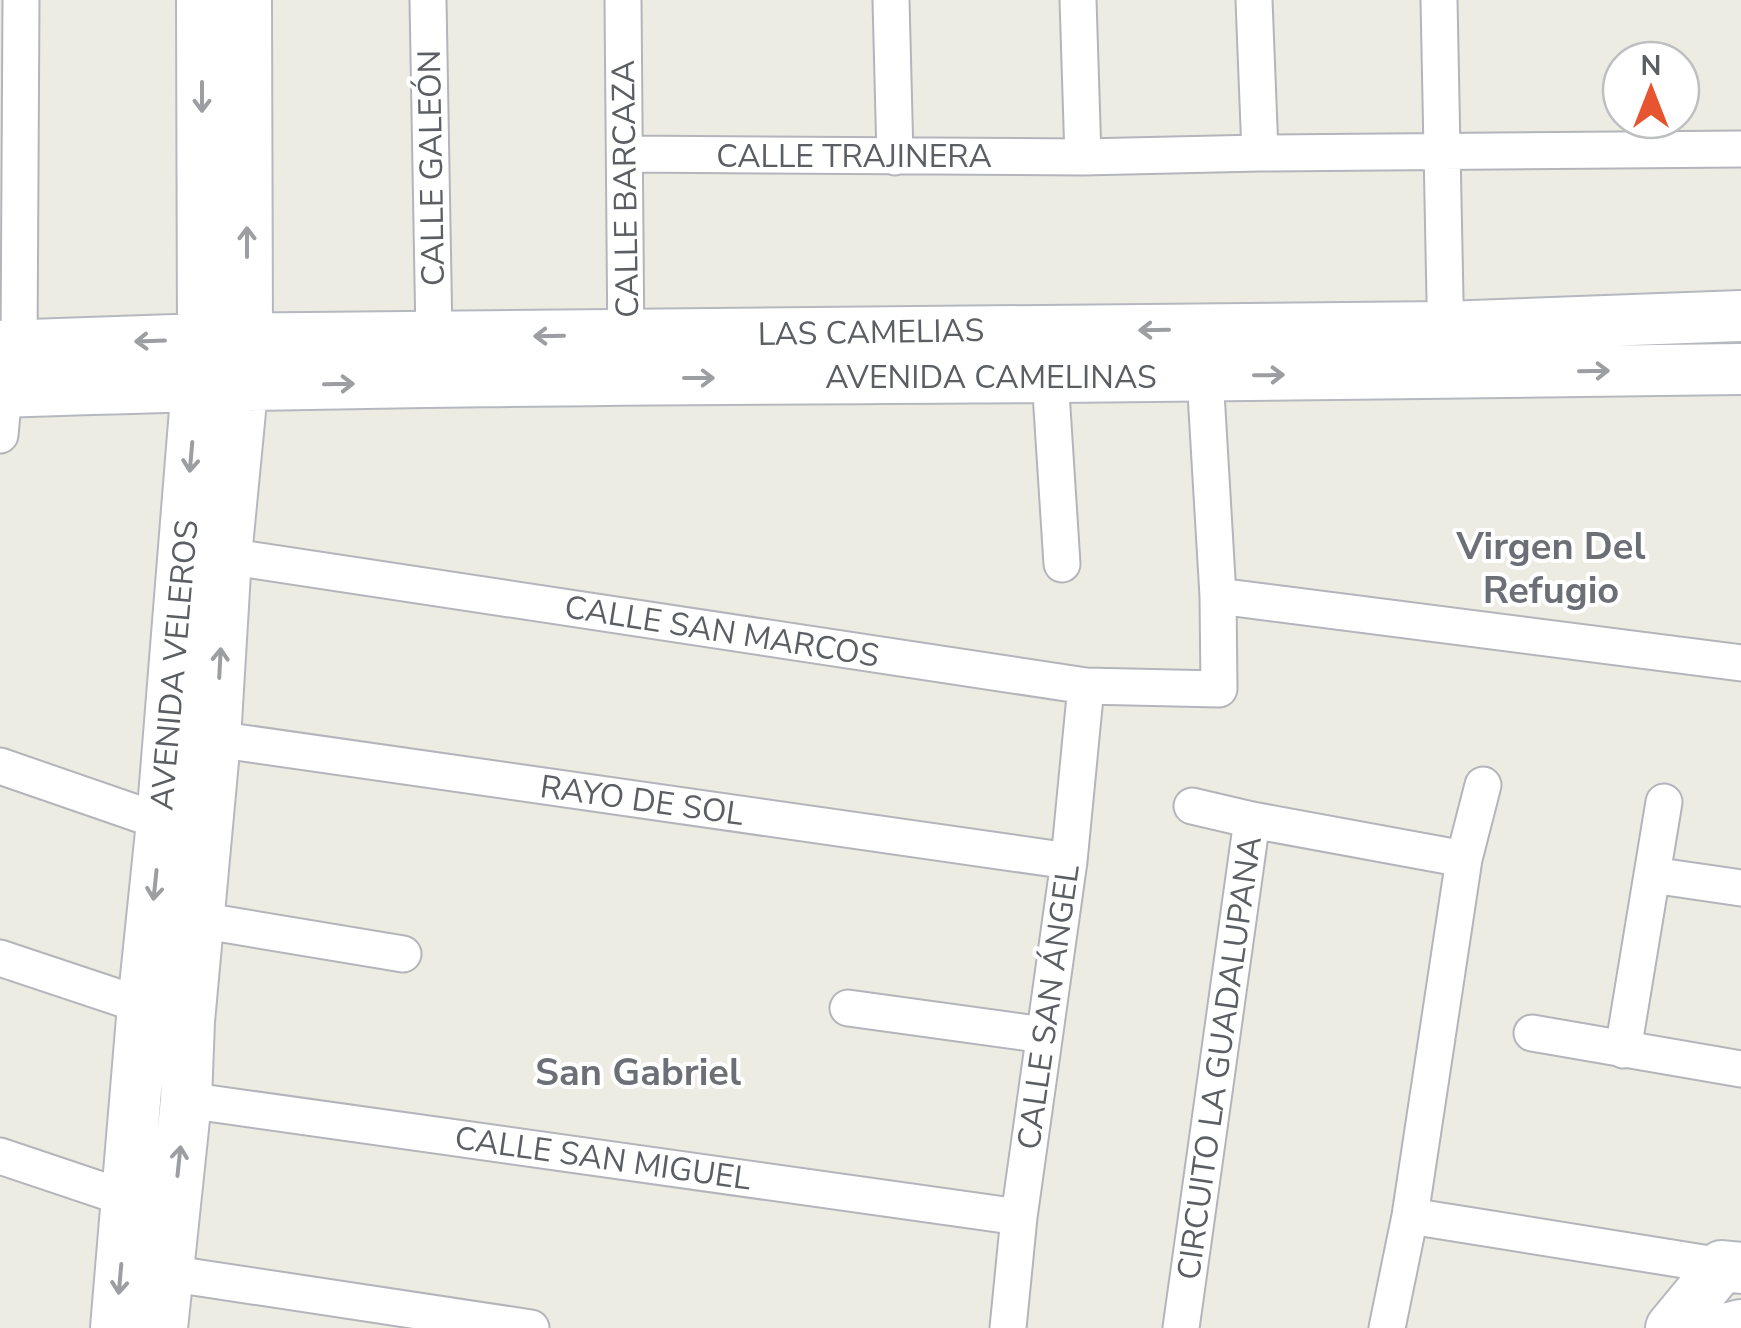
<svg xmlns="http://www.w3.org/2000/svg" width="1741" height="1328" font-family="'Nunito Sans',sans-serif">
  <rect width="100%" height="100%" fill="#edece3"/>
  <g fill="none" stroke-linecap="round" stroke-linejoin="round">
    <defs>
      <path id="street" d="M428,0L434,337
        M623,0L626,354
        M891,0L895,157
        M1078,0L1083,157
        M1254,0L1260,153
        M1439,0L1446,349
        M625,154L1083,157L1260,153L1741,149
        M19,345L21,0
        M1050,377L1062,564
        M0,435L4,392
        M226,556L1086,686L1219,689L1218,596L1205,376
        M1218,596L1741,663
        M215,739L1069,861
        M0,766L162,822
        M1192,806L1252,820L1464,859
        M1652,875L1741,888
        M199,920L403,954
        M0,958L165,1013
        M848,1008L1044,1035
        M1532,1033L1741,1069
        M1623,1050L1664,802
        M186,1100L1019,1217
        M0,1156L128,1199
        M1410,1216L1722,1266
        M167,1273L531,1328
        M1008,1328L1019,1217L1069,861L1086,686
        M1181,1328L1252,820
        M1387,1328L1410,1216L1464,859L1483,785"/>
      <path id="secondary" d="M0,346L203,339L1445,327L1741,316
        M0,392C353,380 706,379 1059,377C1286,375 1514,372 1741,369
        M116,1328L143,1006L162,822L197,385L203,339L202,0
        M162,1328L186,1100L189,1021L215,739L226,556L247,339L246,0
        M1671,1328L1722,1266L1741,1268
        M1729,1328L1741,1325"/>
    </defs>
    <!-- street casing -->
    <use href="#street" stroke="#b3b5ba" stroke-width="39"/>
    <!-- secondary casing -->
    <use href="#secondary" stroke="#b6b8bf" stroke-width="54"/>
    <!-- street -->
    <use href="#street" stroke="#fff" stroke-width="35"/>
    <!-- secondary -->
    <use href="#secondary" stroke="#fff" stroke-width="50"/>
  </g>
  <!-- one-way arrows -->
  <defs><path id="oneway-shaft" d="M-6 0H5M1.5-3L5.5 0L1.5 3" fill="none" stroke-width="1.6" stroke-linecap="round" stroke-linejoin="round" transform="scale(2.5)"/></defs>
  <g stroke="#9d9ea1">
    <use href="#oneway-shaft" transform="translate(202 97) rotate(90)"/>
    <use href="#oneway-shaft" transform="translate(247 242) rotate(-90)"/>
    <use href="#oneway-shaft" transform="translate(1154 330) rotate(179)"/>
    <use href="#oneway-shaft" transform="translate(549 336) rotate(179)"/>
    <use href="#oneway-shaft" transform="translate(150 341) rotate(178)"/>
    <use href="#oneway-shaft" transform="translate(1594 371) rotate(-1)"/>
    <use href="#oneway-shaft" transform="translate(1269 375) rotate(-1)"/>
    <use href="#oneway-shaft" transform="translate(699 378)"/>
    <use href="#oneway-shaft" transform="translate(339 384) rotate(-1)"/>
    <use href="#oneway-shaft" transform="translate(191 457) rotate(95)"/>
    <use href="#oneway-shaft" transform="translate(220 663) rotate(-87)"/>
    <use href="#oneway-shaft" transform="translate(155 885) rotate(96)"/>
    <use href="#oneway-shaft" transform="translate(179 1161) rotate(-84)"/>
    <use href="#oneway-shaft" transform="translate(120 1279) rotate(95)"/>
  </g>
  <g text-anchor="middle" stroke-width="8" stroke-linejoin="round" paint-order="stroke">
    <!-- street labels -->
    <g font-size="32" fill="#5b5e63" stroke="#fff">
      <text x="854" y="167">CALLE TRAJINERA</text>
      <text transform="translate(431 168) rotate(-91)" y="11">CALLE GALEÓN</text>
      <text transform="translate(625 189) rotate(-91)" y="11">CALLE BARCAZA</text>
      <text transform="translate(871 332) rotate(-1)" y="11">LAS CAMELIAS</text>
      <text x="991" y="388">AVENIDA CAMELINAS</text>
      <text transform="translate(722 631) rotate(9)" y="11">CALLE SAN MARCOS</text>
      <text transform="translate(174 665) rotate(-85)" y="11">AVENIDA VELEROS</text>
      <text transform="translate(642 800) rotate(8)" y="11">RAYO DE SOL</text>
      <text transform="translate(1048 1007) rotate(-82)" y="11">CALLE SAN ÁNGEL</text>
      <text transform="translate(1219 1058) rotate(-82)" y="11">CIRCUITO LA GUADALUPANA</text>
      <text transform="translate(603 1158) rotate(8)" y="11">CALLE SAN MIGUEL</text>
    </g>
    <!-- quarter labels -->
    <g font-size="38" font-weight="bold" fill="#6c6f75" stroke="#fff">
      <text x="1551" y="559">Virgen Del<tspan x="1551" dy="44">Refugio</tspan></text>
      <text x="638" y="1085">San Gabriel</text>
    </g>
  </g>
  <!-- north arrow -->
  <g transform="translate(1651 90)"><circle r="48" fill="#ffffff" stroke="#bdbfc1" stroke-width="2.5"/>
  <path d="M0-8L18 38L0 25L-18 38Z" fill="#e65530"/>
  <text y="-15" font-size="28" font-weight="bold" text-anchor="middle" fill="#5b5e63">N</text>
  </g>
</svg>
